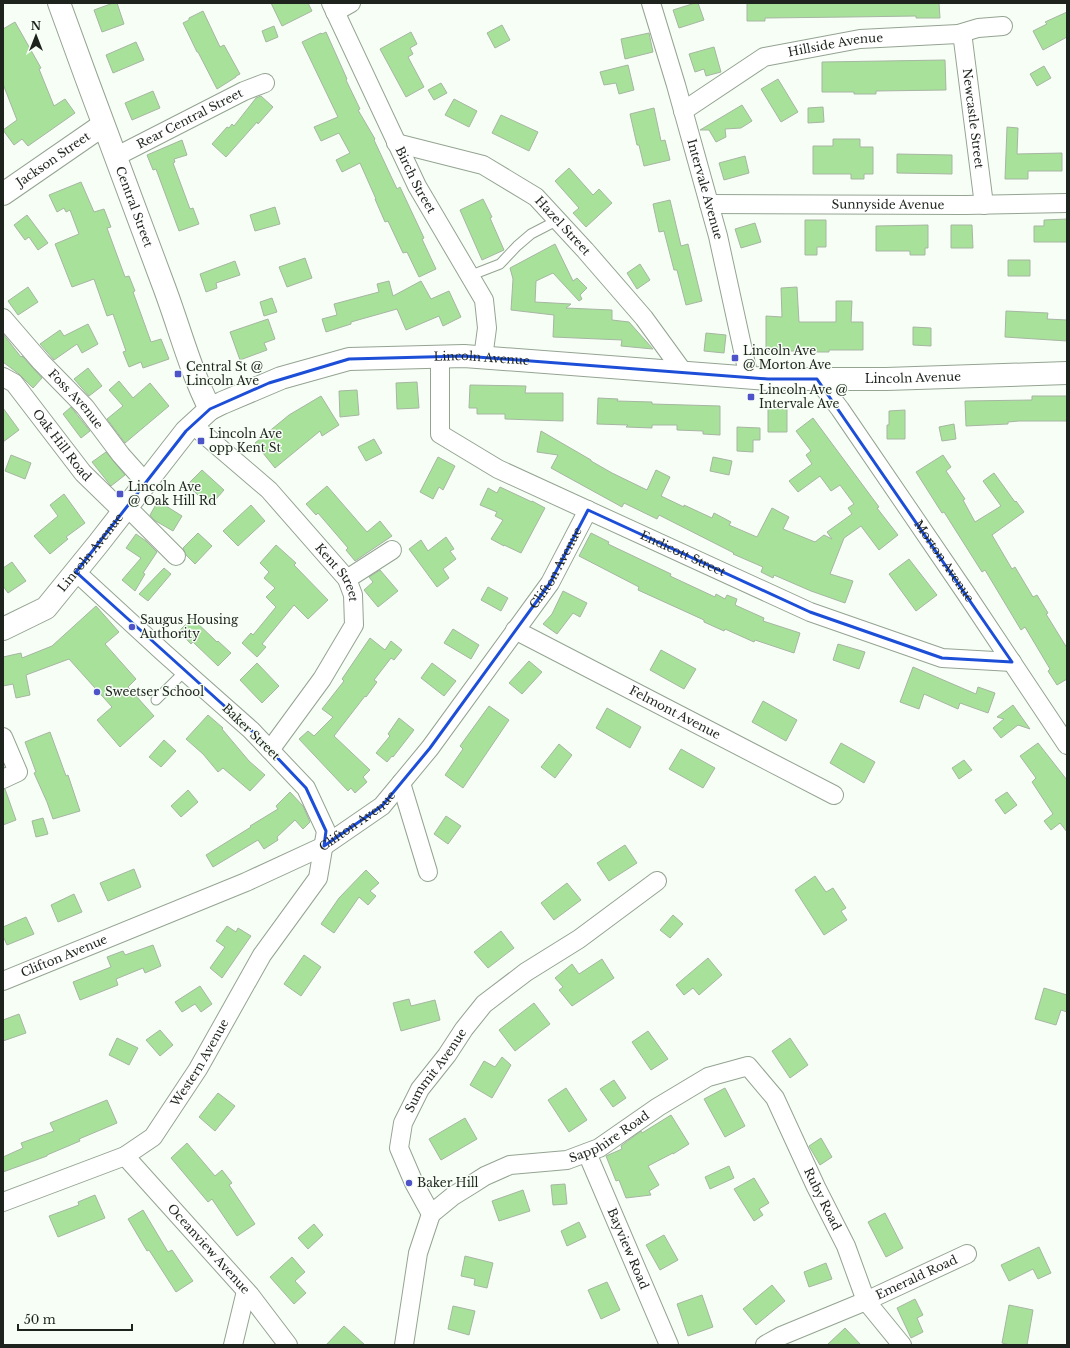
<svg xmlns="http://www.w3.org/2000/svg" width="1070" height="1348" font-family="'Libre Baskerville',serif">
  <rect width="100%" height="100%" fill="#f7fef6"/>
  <!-- building -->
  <path fill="#a8e19a" stroke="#a6b6a2" d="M113,3H117L124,24L102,32L94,10Z
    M271,3H308L312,11L282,26Z
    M695,3H698L704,20L679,28L673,10Z
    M747,3H939L940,18H916V16L849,17L765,18V21H747Z
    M203,11L220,47L224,45L240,74L236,76V77L217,89L198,52H197L183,23L189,20V18Z
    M1067,12V37L1043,50L1033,31L1047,24L1045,22Z
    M15,22L41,68L39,69L54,106L65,99L75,113L28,146L22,139L14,145L3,130L17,120L3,84V29Z
    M502,25L510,40L495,48L487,33Z
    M274,26L278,37L266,42L262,31Z
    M326,32L347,79L346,80L360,109L358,110L375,139L374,140L397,189L400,187L424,238L422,239L436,269L419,277L407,252L403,253L388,221L385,222L375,199H376L360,163L342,172L336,160L350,153L339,133L321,141L314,127L338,117L302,42L321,33L322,34Z
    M411,32L417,44L410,48L413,54L408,57L424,87L406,97L380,49Z
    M649,33L653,52L625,59L621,39Z
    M136,42L144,60L113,73L106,55Z
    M714,47L721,72L706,76L704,69L695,72L689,54Z
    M945,60L946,90L876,91V94H854V92H822V62Z
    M628,65L634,90L619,94L616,83L604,85L600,72Z
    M1044,66L1051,78L1037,86L1030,74Z
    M778,79L798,112L781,122L761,89Z
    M441,83L447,93L434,100L428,90Z
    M153,91L160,108L132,120L125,103Z
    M261,96L273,107L258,124L257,122L226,157L212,144L227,127L229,128L232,124L234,126L256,98Z
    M454,99L477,111L469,127L445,115Z
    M742,105L752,121L741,128L725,129L726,137L716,142L709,130H700Z
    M823,107L824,122L808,123V108Z
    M654,108L661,141L665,140L670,160L644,166L639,145H637L630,114Z
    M501,115L538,132L529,151L492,133Z
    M1007,127L1018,128L1017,154L1062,153V171H1028V179H1005Z
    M833,139H860V147H873V174H864V179H851V174H813V146H833Z
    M182,140L187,155L174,159L175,162L173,163L190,209L193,208L199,224L179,231L156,169L153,170L147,155Z
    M897,154L952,155V174L897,173Z
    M745,156L749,173L724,180L719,163Z
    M569,168L593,195L599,189L612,203L586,227L573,213L579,208L555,181Z
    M81,182L94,212L104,209L111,227L107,228L125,277L129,276L135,291L133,292L151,342L161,339L169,359L143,368L141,362L129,367L123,352L126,351L113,314L107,316L94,279L72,287L55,244L79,234L70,210L66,212L64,208L57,212L49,195Z
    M483,199L492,217L490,218L504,250L482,260L460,210Z
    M670,200L681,246L688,244L702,301L686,305L677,270H674L664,231L659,232L653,204Z
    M275,207L280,224L255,231L250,215Z
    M27,215L48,243L38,250L29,237L25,240L14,225Z
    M1067,219V242H1034V226H1044V220Z
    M805,220H826V247H817V255H805Z
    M755,223L761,242L741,248L735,229Z
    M928,225V248H925V255H910V251H876V226Z
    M951,225H972L973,248H951Z
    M555,244L573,281L577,278L587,288L580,295L582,299L579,301L553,273L536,281L535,302L571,304L566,308L612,310V320L629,322L653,349L621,346L622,340L553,337L554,315L511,310L513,279L510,268Z
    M305,258L312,278L287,287L279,267Z
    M1008,260H1030V276H1008Z
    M235,261L240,275L216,283L217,288L206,292L200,274Z
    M640,264L650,280L637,289L627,273Z
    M389,281L393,296L421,281L431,299L449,291L461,317L443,326L439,316L406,330L397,309L351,322V324L326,332L322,319L337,315L334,304L379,292L377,284Z
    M28,287L38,302L18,315L8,301Z
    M797,287L799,322H836V301H852L851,322H863V350H829V352H812V351H766V316L782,317L781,288Z
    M272,298L277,312L264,316L260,302Z
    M1006,311L1048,313L1047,319L1067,320V341L1005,337Z
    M268,319L275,339L264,343L267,350L240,360L230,332Z
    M88,324L98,344L82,353L77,344L54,360L40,344L60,330L64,336Z
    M913,327L931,328V346L913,345Z
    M706,333L726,335L724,353L704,351Z
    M3,334L21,357L22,356L42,378L33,388L19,374L3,362Z
    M88,368L102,386L89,396L74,379Z
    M119,381L133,398L150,383L169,406L125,443L107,419L123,406L109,390Z
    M417,382L419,408L397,409L396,383Z
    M470,385L526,386L525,393H563V421L505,419V414H477V408H469Z
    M357,390L359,415L340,417L339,391Z
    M321,396L339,425L322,436L320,431L275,468L255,443L289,415Z
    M1032,396H1067V421H1019L1008,422V424L966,426L965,401L1032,400Z
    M598,398L618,399L617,401L652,402V404L720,406V435L703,434V431L677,430V425H652V428L626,427L628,425L597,424Z
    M71,407L90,431L81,438L63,414Z
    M3,408L19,430L3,442Z
    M768,408H787V432H768Z
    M905,410V439H887V425H889V411Z
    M813,418L879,507L877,508L898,535L879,550L861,526L844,538L830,574L853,581L845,603L811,591L774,575L773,578L761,572L763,567L733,554L734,553L659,515L657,519L624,503L622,507L551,468L558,455L537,452L541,431L591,460V461L612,473L647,490L656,470L670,477L661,496L684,507V505L712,518L714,513L731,522L729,525L757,537L772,508L789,517L783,529L815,542L824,535L832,539L827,532L852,514L848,508L854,504L840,485L831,491L820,476L798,492L789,481L812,464L806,455L811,451L796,431Z
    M954,424L956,439L942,441L939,427Z
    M737,427L760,428V440H753V452L737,451Z
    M374,439L382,453L366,461L358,447Z
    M106,452L125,475L111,486L92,462Z
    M11,455L31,463L25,479L5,471Z
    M943,455L951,467L946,471L965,499L963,500L975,522L1001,506L983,481L994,473L1015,502L1016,501L1024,512L992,535L1012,569L1015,567L1033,597L1037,595L1048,613L1046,614L1067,648V679L1057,685L1048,671L1050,669L1025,627L1021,630L985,570L982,572L944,512L942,513L916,472Z
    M438,457L455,466L443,490L439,487L433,499L420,492Z
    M713,457L732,461L729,475L710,471Z
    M202,470L224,490L210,506L187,485Z
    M327,486L367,532L380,521L392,536L355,561L346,550L348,548L318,513L316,515L306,504Z
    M500,487L532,502V501L545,508L521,553L504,545V546L491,539L503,520L495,516L497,512L480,505L488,488L497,493Z
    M64,494L85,523L66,537L68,539L50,554L34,536L58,516L50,505Z
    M158,501L182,516L173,531L154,520L150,515Z
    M251,505L265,521L238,546L223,531Z
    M198,533L212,546L195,564L186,555L183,548Z
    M591,533L609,542L608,544L671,574L670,576L715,597L716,594L725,599L727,595L737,599L735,605L764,618L763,621L800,633L794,653L755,640L754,642L725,629L724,631L704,622V620L638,590L639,587L579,556Z
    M136,534L146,541L157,552L143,573L145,574L135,591L122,580L141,558L126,548Z
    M446,537L454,549L450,551L456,559L443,569L449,578L437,587L409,549L421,540L428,551Z
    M276,545L296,563L294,565L328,600L308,619L294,605L262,644L266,647L257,657L242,643L251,633L253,635L276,607L266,597L275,588L264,578L269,572L260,563Z
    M909,559L937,595L916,611L889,574Z
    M12,562L26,581L8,593L3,586V568Z
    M164,568L171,574L148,601L139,594Z
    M380,570L398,591L378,607L364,590L373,582L369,577Z
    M488,587L508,598L501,611L481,600Z
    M563,591L587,603L580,617L573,613L557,634L543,624L552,614Z
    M96,606L119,632L105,644L136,679L128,687L154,716L120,747L97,720L112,707L69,659L26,675L30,695L16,698L13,684L3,686V657L21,653L22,658L52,646Z
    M192,618L217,642L218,641L231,653L218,666L193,642L191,644L179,631Z
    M453,629L479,645L471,659L444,643Z
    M370,638L385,650L391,641L402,650L394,660L391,658L374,680L377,682L366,697L365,696L334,736L370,770L363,777L367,782L355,793L351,788L348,791L299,739L308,731L314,736L333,717L322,709L344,681L342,679Z
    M838,644L865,652L859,669L833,660Z
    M661,650L696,669L684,689L650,670Z
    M529,661L542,672L522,694L509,683Z
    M257,663L279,686L262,703L240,680Z
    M432,663L456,681L444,696L421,678Z
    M913,667L976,694L978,687L995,693L988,713L960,703L958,709L924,694L919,709L900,702Z
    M763,701L797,720L786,741L752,722Z
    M1013,705L1030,729L1018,725L1001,738L993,728L1004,719L997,717Z
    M489,706L509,720L463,788L445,775L463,749L460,746Z
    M607,708L641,727L630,748L596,728Z
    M208,715L223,728L222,729L249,761L265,775L250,791L223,768L218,772L203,754L186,739Z
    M399,718L414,730L393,757L392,756L387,762L376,753L390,736L388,734Z
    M50,732L66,776L68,775L80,811L53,819L47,802L34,773L36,772L25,742Z
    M164,740L176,751L161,767L149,757Z
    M841,743L875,762L864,783L830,763Z
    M1038,743L1067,780V832L1060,823L1051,830L1044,821L1053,814L1032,782L1036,778L1020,756Z
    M559,744L572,755L555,778L541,767Z
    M681,749L715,768L703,788L669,769Z
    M964,760L972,770L959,779L952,768Z
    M3,789H5L16,820L3,825Z
    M188,790L198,802L181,817L171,806Z
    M290,792L303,806L310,822L303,829L295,820L277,837L278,840L264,849L258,840L213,867L206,855L251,827L250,826L278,809L276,806Z
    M1007,792L1017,805L1005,814L995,800Z
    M446,816L461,826L448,844L434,834Z
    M43,818L48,834L36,837L32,821Z
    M625,845L637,863L609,881L597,863Z
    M134,869L141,887L108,901L100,883Z
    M366,870L379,883L370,891L376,896L368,905L359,897L334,933L321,924L339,898Z
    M815,876L826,892L833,888L846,908L841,911L847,920L824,935L795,890Z
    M567,883L581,900L554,920L541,903Z
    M74,894L82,912L58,922L51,905Z
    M673,915L683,924L670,938L660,930Z
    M26,917L34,934L7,945L3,936V927Z
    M227,926L236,932L238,928L251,936L222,978L210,968L225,947L216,941Z
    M501,931L514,948L488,968L474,952Z
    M153,945L161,966L145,973L143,968L116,979L118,985L80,1000L73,982L111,967L107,957L123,951L125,955Z
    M304,955L321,967L301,996L284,984Z
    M708,958L722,975L699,995L693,988L684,995L676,985Z
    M602,959L614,978L572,1006L559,990L563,987L555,978L572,964L579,974Z
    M200,986L212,1004L201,1012L195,1004L182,1012L175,1002Z
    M1044,988L1067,995V1012L1061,1010L1056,1025L1035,1019Z
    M409,999L411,1006L435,1000L440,1020L401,1031L393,1003Z
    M534,1003L550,1024L515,1051L499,1030Z
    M19,1014L26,1033L3,1041V1020Z
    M160,1030L173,1045L160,1056L146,1040Z
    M648,1031L668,1059L651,1070L632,1042Z
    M117,1038L138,1048L129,1065L109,1055Z
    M790,1038L808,1065L790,1078L772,1051Z
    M502,1057L511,1065L492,1098L470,1085L484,1061L495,1067Z
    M614,1080L626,1098L613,1107L600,1089Z
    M566,1088L587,1120L569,1132L548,1100Z
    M725,1088L745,1126L725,1137L704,1099Z
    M218,1093L235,1106L215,1131L199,1117Z
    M107,1100L117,1123L79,1139L80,1141L47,1155V1156L3,1172V1157L23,1148L21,1143L54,1131L50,1123Z
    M671,1115L689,1144L673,1154V1153L648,1166L659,1185L649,1191L651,1195L626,1198L619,1180L616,1181L606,1156L622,1149L621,1146L641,1131L642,1133Z
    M465,1118L477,1139L441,1160L429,1139Z
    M821,1138L832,1157L820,1165L809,1146Z
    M187,1143L215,1176L222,1170L232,1183L229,1185L255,1224L237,1236L212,1199L208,1202L171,1158Z
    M729,1166L734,1178L710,1189L705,1177Z
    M754,1178L769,1203L759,1209L763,1215L754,1221L734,1189Z
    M565,1184L567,1204L553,1205L551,1185Z
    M523,1190L530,1211L499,1221L492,1201Z
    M95,1195L105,1218L58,1237L49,1216L79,1205L78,1202Z
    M143,1210L168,1252L172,1250L193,1281L176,1292L149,1250L147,1251L128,1219Z
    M885,1213L903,1248L886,1257L868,1222Z
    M579,1222L586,1237L567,1246L561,1231Z
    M314,1224L323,1235L308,1249L298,1238Z
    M664,1235L678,1260L660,1270L646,1245Z
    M1039,1247L1051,1273L1038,1279L1033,1269L1009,1281L1001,1265Z
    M465,1256L493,1263L487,1288L474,1285L475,1279L461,1276Z
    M292,1257L305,1272L295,1281L306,1293L294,1304L270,1277Z
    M826,1263L832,1279L809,1287L804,1272Z
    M607,1282L620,1310L601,1319L588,1290Z
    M772,1285L785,1301L756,1325L743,1309Z
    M702,1295L713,1327L688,1336L677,1304Z
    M915,1299L923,1315L917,1318L923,1332L911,1338L897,1308Z
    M1009,1305L1033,1310L1027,1345H1010L1002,1343Z
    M453,1306L475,1311L469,1335L448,1329Z
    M344,1326L365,1345H326Z
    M845,1328L861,1345H827Z"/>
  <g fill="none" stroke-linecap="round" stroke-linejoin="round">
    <defs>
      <path id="lane" d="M469,276L500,264L517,246L531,234L558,220
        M156,700L185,671"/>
      <g id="street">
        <path id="s1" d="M331,3L417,186L484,300L487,328L483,358"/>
        <path id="s2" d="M651,3L676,85L718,236L749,378"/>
        <path d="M335,12L351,3"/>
        <path id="s3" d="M958,34L963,40L984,205"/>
        <path id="s4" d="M683,111L764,57L860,39L958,34L978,28L1003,26"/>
        <path id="s5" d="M396,143L483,165L536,197L585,250L644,318L684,373"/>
        <path id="s6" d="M115,157L244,91L265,83"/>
        <path id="s7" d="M709,204L965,205L1067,203"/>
        <path id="s8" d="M3,318L41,362L85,407L121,455L146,483"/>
        <path id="s9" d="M440,357V434L498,469L810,612L942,658L1012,662"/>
        <path id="s10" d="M3,377L14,383L83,473L123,512"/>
        <path id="s11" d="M817,379L840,409L965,592L1067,745"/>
        <path id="s12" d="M193,425L269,490L347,579L353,595L354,625L322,679L270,750"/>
        <path d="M127,507L176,556"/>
        <path d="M347,579L392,550"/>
        <path id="s13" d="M515,630L834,795"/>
        <path d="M3,737L18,772L3,779"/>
        <path d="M401,783L428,872"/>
        <path id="s14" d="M3,981L246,882L324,846L382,806L430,748L550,583L588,510"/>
        <path id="s15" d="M587,1153L669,1345"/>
        <path id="s16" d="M125,1156L250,1295L288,1345"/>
        <path id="s17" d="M3,1202L125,1156L153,1137L198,1069L262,955L318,878L326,831L306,788L251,730L164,653L76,572"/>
        <path id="s18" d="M431,1214L453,1196L474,1183L485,1176L510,1165L567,1160L599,1148L658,1107L708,1077L748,1066L775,1098L816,1187L846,1246L866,1301L902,1345"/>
        <path d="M233,1345L246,1291"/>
        <path id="s19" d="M404,1345L418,1253L431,1214L414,1183L399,1148L403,1123L420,1089L447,1055L464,1029L484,1004L526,972L579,939L657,881"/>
        <path id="s20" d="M765,1345L781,1336L866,1301L967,1254"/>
      </g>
      <g id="secondary">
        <path id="s21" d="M59,3C93,97 128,191 163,284C179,326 190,370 210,409"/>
        <path id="s22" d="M3,194L103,125"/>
        <path id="s23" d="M3,629L46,608L98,544L186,431L210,409L222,403L281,378L349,359L464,356L768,379H886L1067,373"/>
      </g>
    </defs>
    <!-- lane casing -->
    <use href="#lane" stroke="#94a491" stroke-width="11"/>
    <!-- street casing -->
    <use href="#street" stroke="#94a491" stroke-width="20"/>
    <!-- secondary casing -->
    <use href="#secondary" stroke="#94a491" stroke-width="24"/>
    <!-- lane -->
    <use href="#lane" stroke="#fff" stroke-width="9"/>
    <!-- street -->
    <use href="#street" stroke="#fff" stroke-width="18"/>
    <!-- secondary -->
    <use href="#secondary" stroke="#fff" stroke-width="22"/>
  </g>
  <!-- marked area -->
  <path fill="none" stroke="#1d4ed8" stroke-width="3" stroke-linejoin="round" d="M464,356L768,379H817L1012,662L942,658L810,612L588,510L550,583L430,748L382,806L324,846L326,831L306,788L251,730L76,572L186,431L210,409L269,383L349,359Z"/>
  <!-- markers -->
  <g fill="#4f53c9" stroke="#f7fef6" stroke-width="1.5">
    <rect x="731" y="354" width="8" height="8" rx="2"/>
    <rect x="174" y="370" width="8" height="8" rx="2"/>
    <rect x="747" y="393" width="8" height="8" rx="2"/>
    <rect x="197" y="437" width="8" height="8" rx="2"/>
    <rect x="116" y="490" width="8" height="8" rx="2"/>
    <circle cx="132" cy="627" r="4"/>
    <circle cx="97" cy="692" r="4"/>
    <circle cx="409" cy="1183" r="4"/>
  </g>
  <g text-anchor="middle" stroke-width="3" stroke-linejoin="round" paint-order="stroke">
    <!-- street labels -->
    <g font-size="12" fill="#1e241d" stroke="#f7fef6">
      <text dy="4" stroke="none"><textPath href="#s4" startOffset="170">Hillside Avenue</textPath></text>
      <text dy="4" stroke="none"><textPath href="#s3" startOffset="87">Newcastle Street</textPath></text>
      <text dy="4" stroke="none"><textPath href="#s6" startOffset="84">Rear Central Street</textPath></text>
      <text dy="4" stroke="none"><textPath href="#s22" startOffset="61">Jackson Street</textPath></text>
      <text dy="4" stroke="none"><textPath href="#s1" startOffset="196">Birch Street</textPath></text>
      <text dy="4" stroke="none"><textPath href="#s2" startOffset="194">Intervale Avenue</textPath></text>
      <text dy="4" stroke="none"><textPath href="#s7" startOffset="179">Sunnyside Avenue</textPath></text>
      <text dy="4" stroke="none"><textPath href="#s21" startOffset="217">Central Street</textPath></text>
      <text dy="4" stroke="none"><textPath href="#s5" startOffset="191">Hazel Street</textPath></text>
      <text dy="4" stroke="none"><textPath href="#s23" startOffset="587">Lincoln Avenue</textPath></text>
      <text dy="4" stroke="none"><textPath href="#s23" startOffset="1019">Lincoln Avenue</textPath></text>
      <text dy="4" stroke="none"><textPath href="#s8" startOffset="109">Foss Avenue</textPath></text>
      <text dy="4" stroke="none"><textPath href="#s10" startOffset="91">Oak Hill Road</textPath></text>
      <text dy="4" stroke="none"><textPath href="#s23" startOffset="119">Lincoln Avenue</textPath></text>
      <text dy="4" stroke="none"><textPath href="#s9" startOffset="348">Endicott Street</textPath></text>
      <text dy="4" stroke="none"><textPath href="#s11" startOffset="222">Morton Avenue</textPath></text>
      <text dy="4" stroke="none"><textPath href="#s14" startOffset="714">Clifton Avenue</textPath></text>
      <text dy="4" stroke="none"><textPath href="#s12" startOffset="208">Kent Street</textPath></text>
      <text dy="4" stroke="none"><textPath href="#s13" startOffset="180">Felmont Avenue</textPath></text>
      <text transform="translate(251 732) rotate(44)" y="4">Baker Street</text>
      <text dy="4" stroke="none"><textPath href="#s14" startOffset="390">Clifton Avenue</textPath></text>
      <text dy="4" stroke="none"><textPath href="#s14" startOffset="66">Clifton Avenue</textPath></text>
      <text dy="4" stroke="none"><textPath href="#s17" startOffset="252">Western Avenue</textPath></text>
      <text dy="4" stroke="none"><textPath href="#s19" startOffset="295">Summit Avenue</textPath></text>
      <text dy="4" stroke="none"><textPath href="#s18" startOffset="199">Sapphire Road</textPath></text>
      <text dy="4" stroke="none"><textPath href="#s18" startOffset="510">Ruby Road</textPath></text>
      <text dy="4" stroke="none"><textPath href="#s16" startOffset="125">Oceanview Avenue</textPath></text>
      <text dy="4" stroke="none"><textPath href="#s15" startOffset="104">Bayview Road</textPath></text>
      <text dy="4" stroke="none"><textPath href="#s20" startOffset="166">Emerald Road</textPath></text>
    </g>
    <!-- poi labels -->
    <g font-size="12" fill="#1e241d" stroke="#f7fef6" text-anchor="start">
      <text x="743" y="355">Lincoln Ave<tspan x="743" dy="14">@ Morton Ave</tspan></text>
      <text x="186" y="371">Central St @<tspan x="186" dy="14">Lincoln Ave</tspan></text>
      <text x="759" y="394">Lincoln Ave @<tspan x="759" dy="14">Intervale Ave</tspan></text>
      <text x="209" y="438">Lincoln Ave<tspan x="209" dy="14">opp Kent St</tspan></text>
      <text x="128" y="491">Lincoln Ave<tspan x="128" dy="14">@ Oak Hill Rd</tspan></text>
      <text x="140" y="624">Saugus Housing<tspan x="140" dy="14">Authority</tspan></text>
      <text x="105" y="696">Sweetser School</text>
      <text x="417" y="1187">Baker Hill</text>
    </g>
  </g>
  <!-- border -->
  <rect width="1070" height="1348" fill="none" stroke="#1e241d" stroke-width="8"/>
  <!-- north arrow -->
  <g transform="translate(36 36)" stroke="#f7fef6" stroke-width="3" paint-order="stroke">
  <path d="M0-3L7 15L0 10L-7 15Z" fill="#1e241d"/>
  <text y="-6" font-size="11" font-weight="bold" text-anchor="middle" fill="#1e241d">N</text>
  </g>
  <!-- scale -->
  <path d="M18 1324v6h114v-6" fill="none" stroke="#1e241d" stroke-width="2"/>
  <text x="24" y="1324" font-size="12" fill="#1e241d" stroke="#f7fef6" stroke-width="3" paint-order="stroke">50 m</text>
</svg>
